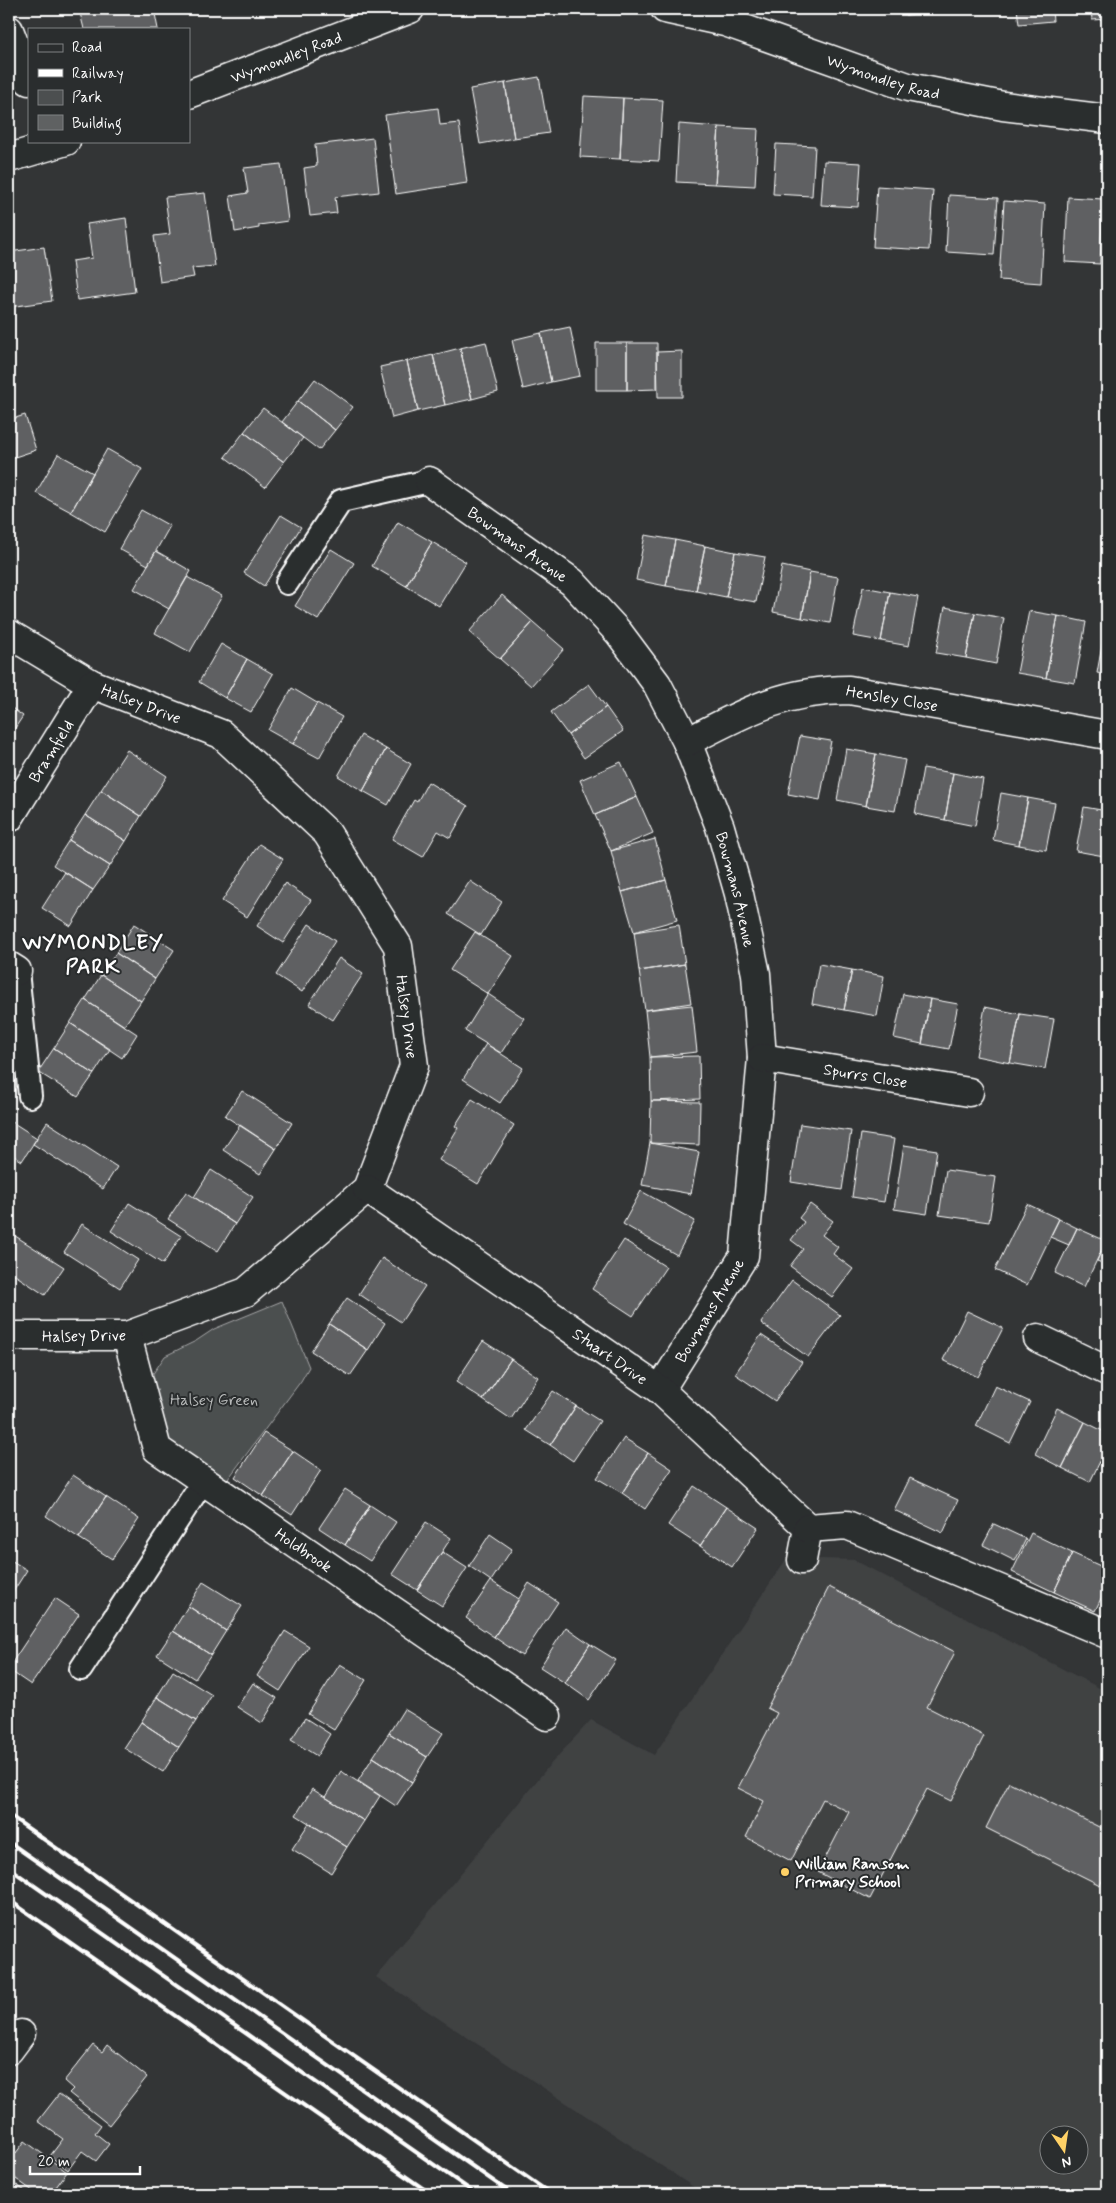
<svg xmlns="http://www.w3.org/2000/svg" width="1116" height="2203" font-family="Mynerve,sans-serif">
  <rect width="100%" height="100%" fill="#333536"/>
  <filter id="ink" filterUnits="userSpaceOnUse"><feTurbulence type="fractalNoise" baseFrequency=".02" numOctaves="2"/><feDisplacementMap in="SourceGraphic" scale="10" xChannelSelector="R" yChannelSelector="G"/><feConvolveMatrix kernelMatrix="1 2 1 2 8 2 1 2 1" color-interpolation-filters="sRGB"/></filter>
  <g filter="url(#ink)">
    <!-- built -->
    <path fill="#404243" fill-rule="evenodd" d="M787,1558L854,1560L1107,1692V2194H704L376,1977L548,1767L591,1720L654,1755ZM1048,2136H1078V2166H1048Z"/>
    <!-- green -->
    <path fill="#4c4f50" stroke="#a6a7a8" d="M282,1301L309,1367L301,1381L228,1479L202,1472L168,1445L148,1389L152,1375L165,1356L196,1341L214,1329Z"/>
    <!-- building -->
    <path fill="#5f6162" stroke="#fff" d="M79,9H154L158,29H84Z
      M904,9H993L905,15Z
      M1017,9H1052L1053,21L1019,24Z
      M1091,9H1107V19L1092,20Z
      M539,77L549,133L514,138L505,83Z
      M505,83L514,138L480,144L470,89Z
      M584,96L623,98L620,159L580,157Z
      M623,98L663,100L659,161L620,159Z
      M438,108L440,125L459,123L467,183L396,194L385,115Z
      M679,124L719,127L715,184L676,182Z
      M719,127L758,129L755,186L715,184Z
      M373,138L379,192L335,197L337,213L310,216L304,168L317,166L315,145Z
      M776,144L815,146L812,196L773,194Z
      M824,161L861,163L858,207L821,205Z
      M281,164L288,221L259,225V228L235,232L230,196L248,193L244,168Z
      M877,186L933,190L929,250L873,247Z
      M205,193L215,266L192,268L194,277L160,282L154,236L170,234L165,197Z
      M949,195L998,198L994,255L946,252Z
      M1068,197L1103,199L1100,264L1065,262Z
      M1004,201L1045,204L1041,283L999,280Z
      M126,218L135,292L77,300L72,261L92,258L87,224Z
      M44,247L52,301L9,307V282H12L9,252Z
      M570,327L580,376L551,382L541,333Z
      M541,333L551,382L523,389L512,340Z
      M486,342L498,392L472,399L460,348Z
      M596,343H627V390H596Z
      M627,343H657V389L627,390Z
      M460,348L472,399L445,405L433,355Z
      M682,351V397H658L657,352Z
      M433,355L445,405L418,411L407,361Z
      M407,361L418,411L392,418L380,367Z
      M315,379L353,407L335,430L298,401Z
      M298,401L335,430L319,450L282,422Z
      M263,408L303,438L284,462L244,432Z
      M25,415L36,450L9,459V420Z
      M244,432L284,462L265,487L225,457Z
      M107,449L142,469L105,532L71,512Z
      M58,454L93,473L71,512L36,493Z
      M141,510L170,526L148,565L119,549Z
      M281,515L301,527L264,586L244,573Z
      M398,522L432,542L406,586L372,566Z
      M645,535L675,540L666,586L636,580Z
      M675,540L705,546L696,591L666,586Z
      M432,542L466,562L439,606L406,586Z
      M705,546L735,552L726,597L696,591Z
      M331,549L354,563L318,620L295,606Z
      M156,551L191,571L169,609L134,589Z
      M735,552L765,557L756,602L726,597Z
      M782,566L810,572L802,618L773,612Z
      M810,572L838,577L830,623L802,618Z
      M187,577L222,596L190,652L155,633Z
      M863,587L890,592L881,641L853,636Z
      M890,592L918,597L909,646L881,641Z
      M502,595L533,622L500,659L469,632Z
      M945,607L975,613L966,658L936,653Z
      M1029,611L1058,616L1046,678L1017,673Z
      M975,613L1004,618L996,664L966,658Z
      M1058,616L1086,622L1075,683L1046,678Z
      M533,622L564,649L531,686L500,659Z
      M1105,629H1107V675L1097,673Z
      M221,644L247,659L225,698L199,682Z
      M247,659L273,674L251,712L225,698Z
      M589,684L606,707L568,735L551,712Z
      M292,688L317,703L293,744L268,730Z
      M317,703L342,717L319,758L293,744Z
      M9,706L23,716L9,737Z
      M606,707L623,731L584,758L568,735Z
      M361,735L386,749L363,791L338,776Z
      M800,736L831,741L820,800L788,794Z
      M386,749L411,764L388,805L363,791Z
      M846,749L876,754L866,806L837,800Z
      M127,750L167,776L141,816L101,790Z
      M876,754L905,760L895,811L866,806Z
      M621,762L637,797L595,815L580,780Z
      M923,768L953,773L945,820L915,814Z
      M953,773L983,779L975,826L945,820Z
      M428,782L468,806L450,838L438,831L423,857L392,839L414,800L417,802Z
      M101,790L141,816L126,841L85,815Z
      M1001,793L1028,798L1019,845L993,840Z
      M637,797L653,833L611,851L595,815Z
      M1028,798L1055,803L1046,850L1019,845Z
      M1084,807L1107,811V839L1104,856L1076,851Z
      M85,815L126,841L110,866L69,840Z
      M655,839L666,880L622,892L611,851Z
      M69,840L110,866L93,890L53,865Z
      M259,844L283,859L247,917L222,901Z
      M65,872L93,890L71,926L42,908Z
      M666,880L677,920L634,932L622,892Z
      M470,881L502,902L481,935L448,914Z
      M285,883L311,900L283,943L257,926Z
      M134,924L174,950L155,979L116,953Z
      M309,924L335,941L302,992L276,975Z
      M679,925L685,964L639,971L634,932Z
      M475,932L513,956L488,994L450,970Z
      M116,953L155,979L141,1001L101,975Z
      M339,958L363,974L333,1020L309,1004Z
      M685,964L691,1003L645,1010L639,971Z
      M819,964L852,970L844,1010L812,1004Z
      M852,970L884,976L877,1016L844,1010Z
      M101,975L141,1001L124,1026L85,1000Z
      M488,994L524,1018L501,1053L465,1031Z
      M903,994L930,999L922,1044L894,1038Z
      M930,999L958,1004L949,1049L922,1044Z
      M85,1000L137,1034L122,1058L70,1023Z
      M692,1005L697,1052L650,1057L645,1010Z
      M985,1007L1020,1014L1010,1063L976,1056Z
      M1020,1014L1054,1019L1045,1069L1010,1063Z
      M70,1023L110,1049L94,1074L54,1048Z
      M486,1044L523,1068L500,1103L463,1079Z
      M54,1048L94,1074L78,1097L38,1072Z
      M699,1056L700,1099L651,1101L650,1057Z
      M242,1091L292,1123L276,1149L225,1116Z
      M472,1099L514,1125L478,1184L439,1160L458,1128L455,1126Z
      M651,1101L700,1102L699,1145L650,1143Z
      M9,1120L37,1138L22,1161L9,1153Z
      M47,1122L117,1167L103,1189L33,1144Z
      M800,1124L851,1131L842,1190L791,1182Z
      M240,1125L276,1149L260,1174L223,1150Z
      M861,1134L894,1139L884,1202L852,1197Z
      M650,1143L699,1152L691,1194L642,1185Z
      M904,1145L937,1150L927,1214L894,1209Z
      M211,1170L253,1197L235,1224L194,1197Z
      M946,1170L996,1177L989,1222L939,1215Z
      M641,1191L695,1221L677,1255L623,1224Z
      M186,1192L235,1224L218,1251L168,1219Z
      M129,1203L181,1236L163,1264L111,1231Z
      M810,1204L833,1221L822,1235L838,1247L833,1254L853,1269L832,1297L790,1266L803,1249L791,1240L804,1222L799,1218Z
      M1027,1204L1059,1219L1027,1285L995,1270Z
      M1059,1219L1077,1228L1069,1245L1050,1237Z
      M82,1224L138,1260L120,1288L64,1252Z
      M1077,1228L1106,1241L1084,1287L1055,1273Z
      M9,1232L64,1267L45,1295L9,1271Z
      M624,1240L666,1267L633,1316L592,1289Z
      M1106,1241H1107V1265L1097,1261Z
      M382,1258L425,1286L401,1322L359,1294Z
      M792,1280L840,1315L808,1357L761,1323Z
      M347,1298L385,1323L368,1350L329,1324Z
      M967,1311L1003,1328L978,1377L943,1360Z
      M329,1324L368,1350L350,1376L311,1351Z
      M761,1335L802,1362L775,1401L735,1374Z
      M483,1341L511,1359L483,1400L456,1382Z
      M511,1359L538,1377L511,1419L483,1400Z
      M995,1386L1030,1402L1010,1443L976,1426Z
      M553,1391L576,1406L550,1445L526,1430Z
      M576,1406L600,1421L573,1461L550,1445Z
      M1057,1408L1085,1422L1062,1468L1035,1454Z
      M1085,1422L1107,1433V1447L1090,1482L1062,1468Z
      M264,1433L293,1451L263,1496L235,1477Z
      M624,1438L648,1453L622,1493L597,1478Z
      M293,1451L321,1470L292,1515L263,1496Z
      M648,1453L672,1469L645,1509L622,1493Z
      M73,1475L106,1497L79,1538L46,1516Z
      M910,1478L958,1500L943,1533L894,1510Z
      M694,1486L726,1507L700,1546L668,1525Z
      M345,1489L370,1505L345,1545L319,1528Z
      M106,1497L139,1519L112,1559L79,1538Z
      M370,1505L396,1522L370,1561L345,1545Z
      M726,1507L758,1528L732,1567L700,1546Z
      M426,1522L451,1538L417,1590L392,1574Z
      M994,1524L1026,1539L1015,1561L983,1545Z
      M1031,1533L1072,1553L1054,1592L1012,1572Z
      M490,1534L512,1549L491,1581L469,1566Z
      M442,1552L467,1568L442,1606L417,1590Z
      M1072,1553L1107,1569V1586L1095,1611L1054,1592Z
      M9,1559L27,1570L9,1598Z
      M491,1581L519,1599L494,1637L466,1618Z
      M203,1582L242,1606L226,1631L188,1606Z
      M529,1583L558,1602L522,1656L494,1637Z
      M829,1587L955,1652L927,1707L984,1736L951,1801L927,1789L870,1899L818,1872L849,1812L823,1799L791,1861L746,1837L764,1801L738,1788L777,1713L767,1708Z
      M55,1598L79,1614L31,1685L9,1670V1667Z
      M188,1606L226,1631L211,1655L173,1631Z
      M566,1627L590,1644L565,1683L540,1667Z
      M173,1631L211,1655L195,1679L157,1655Z
      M285,1631L309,1646L280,1691L257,1676Z
      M590,1644L616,1660L589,1700L565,1683Z
      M340,1664L366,1680L334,1730L308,1714Z
      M173,1671L212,1695L196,1721L157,1697Z
      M253,1683L277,1698L262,1723L237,1707Z
      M157,1697L196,1721L179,1747L141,1722Z
      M404,1709L443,1733L427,1757L389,1733Z
      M305,1718L330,1734L317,1756L291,1740Z
      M141,1722L179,1747L163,1772L124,1748Z
      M389,1733L427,1757L412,1782L373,1757Z
      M373,1757L412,1782L396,1806L358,1781Z
      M341,1771L380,1796L364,1821L325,1797Z
      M1009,1782L1107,1831V1872L1100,1885L986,1828Z
      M312,1789L364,1821L347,1847L296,1815Z
      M309,1823L347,1847L331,1873L292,1849Z
      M93,2045L102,2052L107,2045L147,2077L109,2125L69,2093L73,2089L64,2081Z
      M59,2094L101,2125L95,2133L109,2144L96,2161L82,2151L68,2170L50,2156L63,2139L38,2121Z
      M25,2141L67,2172L51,2194H37L9,2174V2162Z
      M9,2179L29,2194H9Z"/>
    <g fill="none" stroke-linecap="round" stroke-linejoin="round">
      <defs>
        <path id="service" d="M287,583L341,501L429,481
          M17,971L30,1096
          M81,1669L203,1481"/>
        <g id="minor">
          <path d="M9,30L29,81"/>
          <path id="s1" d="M429,481L572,582L619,633L657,684L687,742L720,827L739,894L756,974L762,1058L744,1256L660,1390"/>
          <path id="s2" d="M9,634L92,684L221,734L327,833L398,946L414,1066L367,1189L246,1292L127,1336H9"/>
          <path id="s3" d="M687,742C743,713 783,690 849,690L1107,735"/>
          <path id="s4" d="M9,818L92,684"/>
          <path d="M9,966L17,971"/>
          <path id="s5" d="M762,1058L969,1092"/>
          <path id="s6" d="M367,1189L660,1390L808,1528L802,1560"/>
          <path id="s7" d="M127,1336L157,1449L547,1716"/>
          <path d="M1038,1338L1107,1371"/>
          <path d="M808,1528L847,1525L1107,1634"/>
          <path d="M9,2050L21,2034"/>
        </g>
        <g id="tertiary">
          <path id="s8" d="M665,9L725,22L908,87L1003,106L1107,119"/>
          <path id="s9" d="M189,94L410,9"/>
          <path d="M9,158L66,141"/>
        </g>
      </defs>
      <!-- service casing -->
      <use href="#service" stroke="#fff" stroke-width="26"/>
      <!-- minor casing -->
      <use href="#minor" stroke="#fff" stroke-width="31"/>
      <!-- tertiary casing -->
      <use href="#tertiary" stroke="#fff" stroke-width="31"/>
      <!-- service -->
      <use href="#service" stroke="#2a2d2e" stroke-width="22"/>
      <!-- minor -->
      <use href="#minor" stroke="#2a2d2e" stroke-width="28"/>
      <!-- tertiary -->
      <use href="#tertiary" stroke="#2a2d2e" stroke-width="28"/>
      <!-- rail -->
      <path stroke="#fff" stroke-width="4" d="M9,1815L551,2194
        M9,1842L512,2194
        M9,1868L476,2194
        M9,1900L431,2194"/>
    </g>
  </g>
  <!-- markers -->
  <circle fill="#ffd166" stroke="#2a2d2e" stroke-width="2" cx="785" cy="1872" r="5"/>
  <g text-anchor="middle" stroke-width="4" stroke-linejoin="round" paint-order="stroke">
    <!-- street labels -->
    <g font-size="16" fill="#fff" stroke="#2a2d2e">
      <text dy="6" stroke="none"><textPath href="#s9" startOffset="104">Wymondley Road</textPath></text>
      <text dy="6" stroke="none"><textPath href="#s8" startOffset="229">Wymondley Road</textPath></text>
      <text dy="6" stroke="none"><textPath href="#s1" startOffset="109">Bowmans Avenue</textPath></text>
      <text dy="6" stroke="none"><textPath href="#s3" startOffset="216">Hensley Close</textPath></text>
      <text dy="6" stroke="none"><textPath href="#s2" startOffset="150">Halsey Drive</textPath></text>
      <text dy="6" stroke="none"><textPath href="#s4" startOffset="79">Bramfield</textPath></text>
      <text dy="6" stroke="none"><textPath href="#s1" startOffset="529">Bowmans Avenue</textPath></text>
      <text dy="6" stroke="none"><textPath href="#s2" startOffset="585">Halsey Drive</textPath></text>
      <text dy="6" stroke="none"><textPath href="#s5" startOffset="105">Spurrs Close</textPath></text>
      <text transform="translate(709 1310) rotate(-59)" y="6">Bowmans Avenue</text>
      <text transform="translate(84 1335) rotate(-1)" y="6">Halsey Drive</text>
      <text dy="6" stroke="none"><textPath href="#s6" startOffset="295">Stuart Drive</textPath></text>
      <text dy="6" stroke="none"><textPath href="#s7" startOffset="295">Holdbrook</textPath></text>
    </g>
    <!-- park labels -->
    <g font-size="16" fill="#b7b9b9" stroke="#2a2d2e">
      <text x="214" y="1405">Halsey Green</text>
    </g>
    <!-- poi labels -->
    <g font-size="16" font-weight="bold" fill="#fff" stroke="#2a2d2e" text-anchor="start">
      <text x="795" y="1869">William Ransom<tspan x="795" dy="18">Primary School</tspan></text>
    </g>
    <!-- district labels -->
    <g font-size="21" font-weight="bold" letter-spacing="1" fill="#fff" stroke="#2a2d2e">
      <text x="93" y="949">WYMONDLEY<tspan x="93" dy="24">PARK</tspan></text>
    </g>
  </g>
  <!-- margin -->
  <rect width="1116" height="2203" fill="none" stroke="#2a2d2e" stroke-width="30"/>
  <rect x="15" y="15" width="1086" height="2173" fill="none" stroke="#fff" stroke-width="2" filter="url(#ink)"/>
  <!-- legend -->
  <rect x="28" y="28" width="162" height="115" fill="#2a2d2e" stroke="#7f8182"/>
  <rect x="38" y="44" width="25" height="8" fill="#2a2d2e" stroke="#7f8182"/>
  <text x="72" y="52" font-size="15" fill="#ffffff">Road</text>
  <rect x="38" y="69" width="25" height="8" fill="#ffffff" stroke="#7f8182"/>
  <text x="72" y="78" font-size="15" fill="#ffffff">Railway</text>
  <rect x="38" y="90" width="25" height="15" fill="#4c4f50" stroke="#7f8182"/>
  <text x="72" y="102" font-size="15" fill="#ffffff">Park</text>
  <rect x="38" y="115" width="25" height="15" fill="#5f6162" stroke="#7f8182"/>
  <text x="72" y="128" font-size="15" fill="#ffffff">Building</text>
  <!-- north arrow -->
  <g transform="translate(1064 2150) rotate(167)"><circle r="24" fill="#2a2d2e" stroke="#7f8182"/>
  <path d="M0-4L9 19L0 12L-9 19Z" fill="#ffd166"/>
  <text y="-8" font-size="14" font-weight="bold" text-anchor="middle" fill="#ffffff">N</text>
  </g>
  <!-- scale -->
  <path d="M30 2166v8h110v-8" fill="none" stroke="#ffffff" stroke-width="2.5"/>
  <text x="38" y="2166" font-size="15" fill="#ffffff" stroke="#2a2d2e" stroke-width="4" paint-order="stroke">20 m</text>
</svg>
